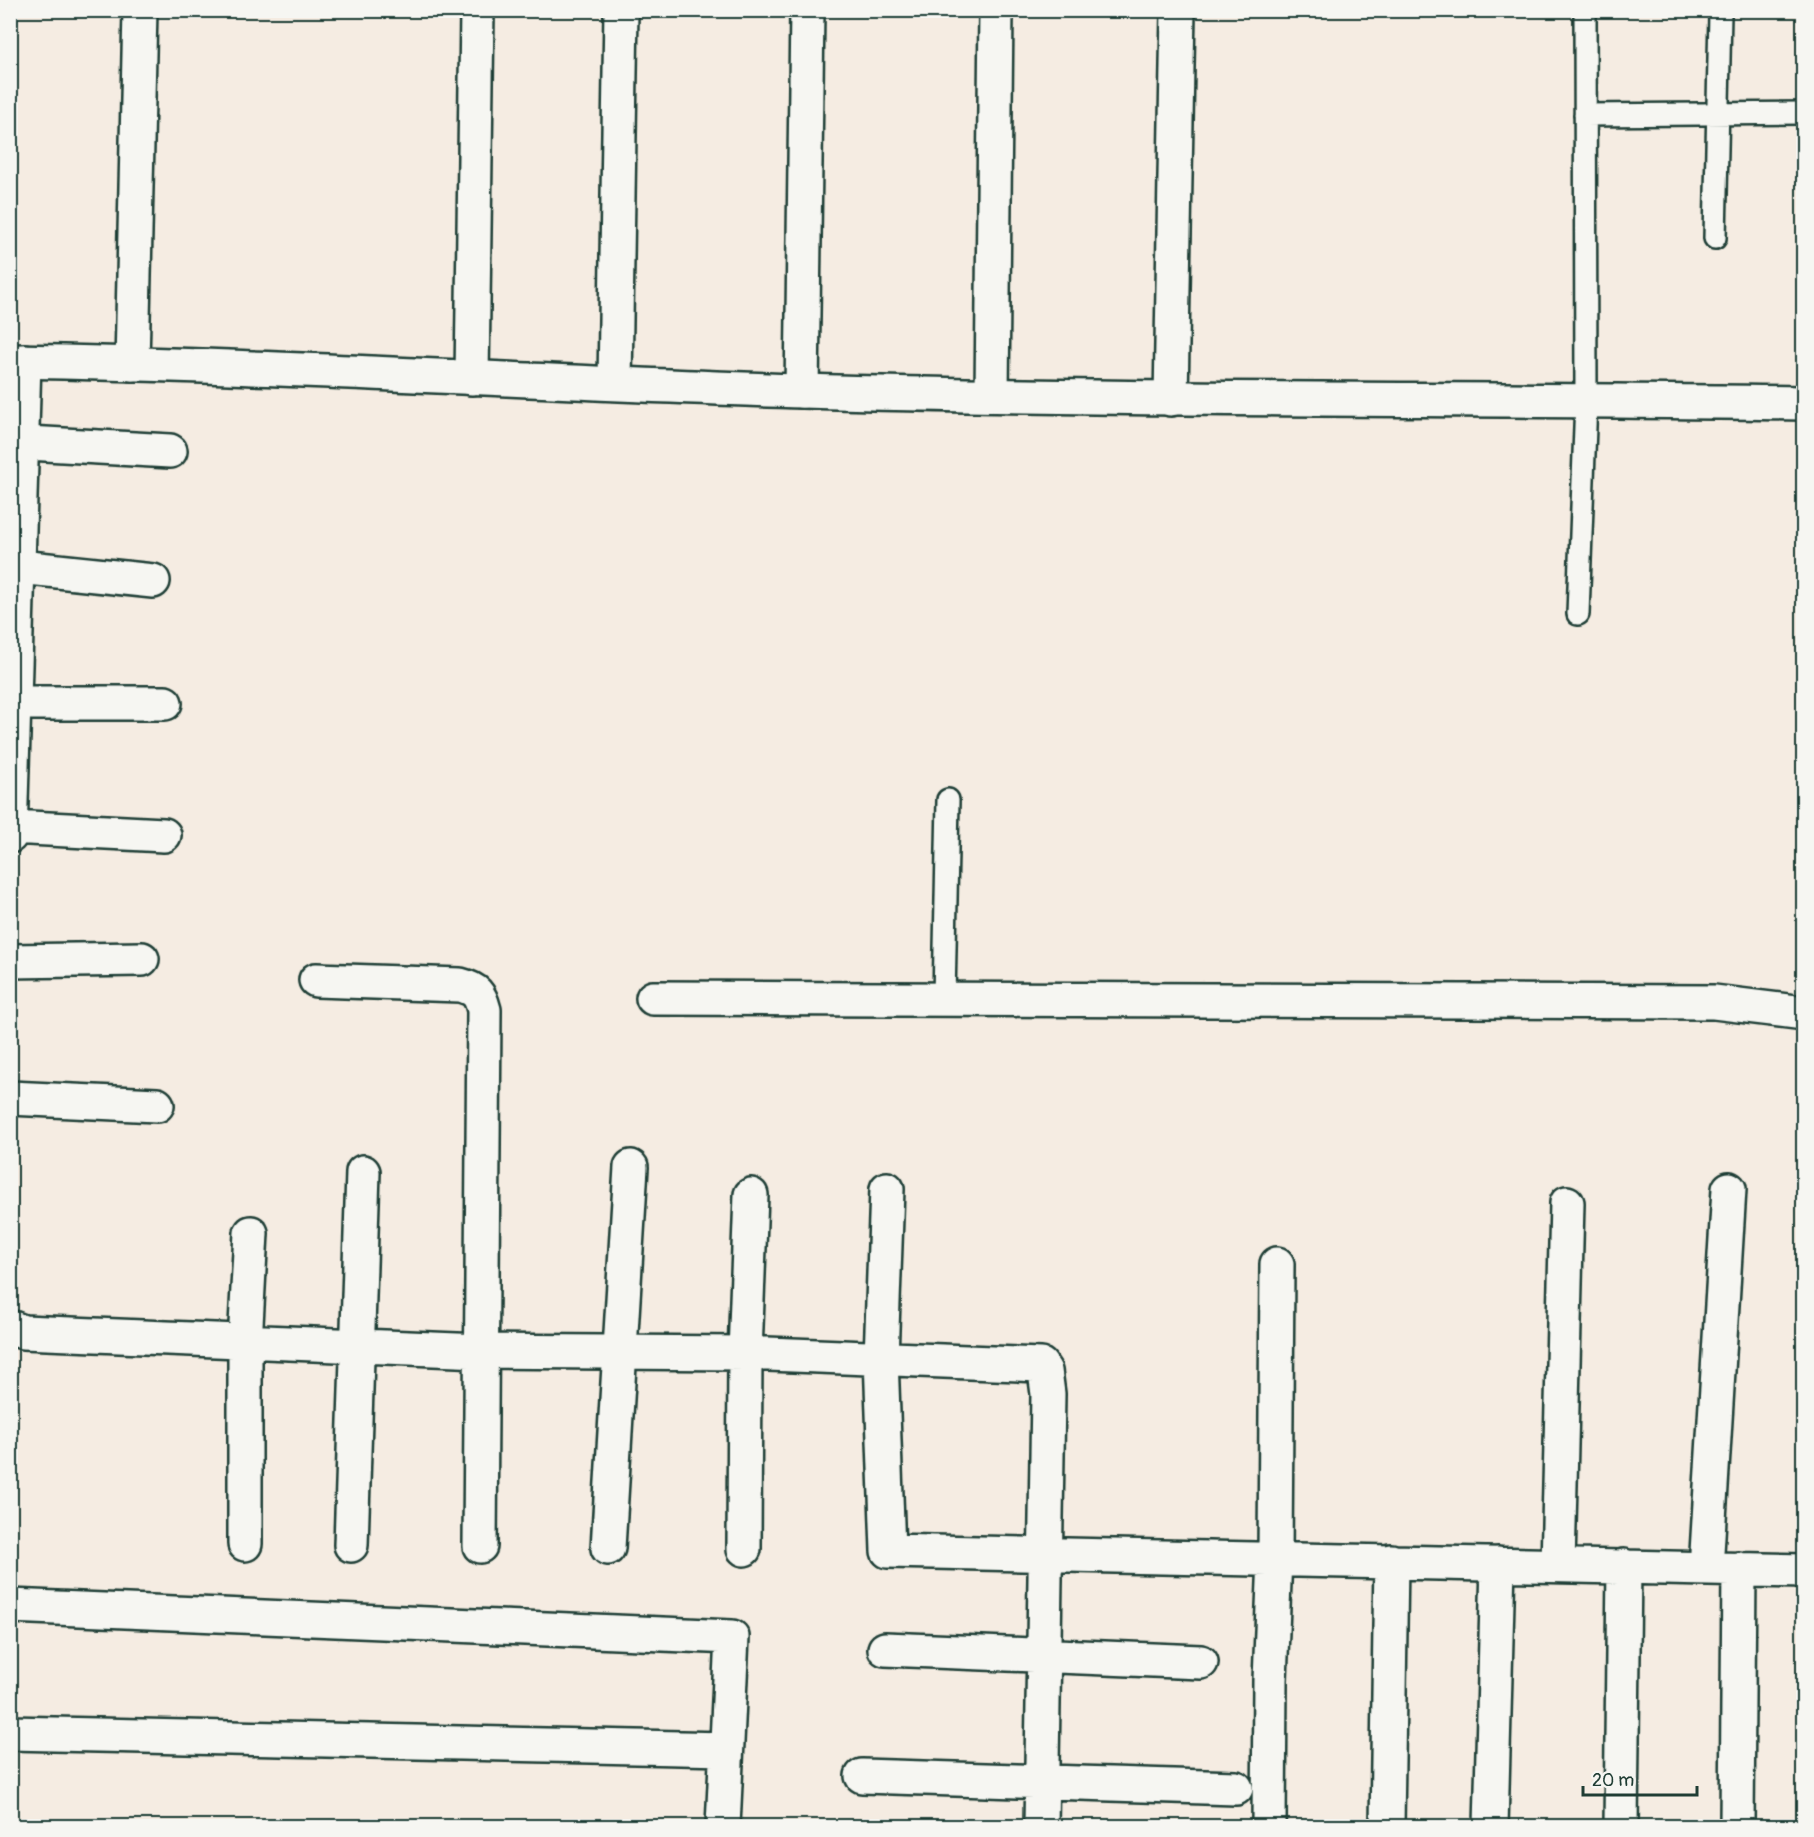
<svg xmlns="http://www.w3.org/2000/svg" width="1814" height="1837" font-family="Pangolin,sans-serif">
  <rect width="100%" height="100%" fill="#f5ece2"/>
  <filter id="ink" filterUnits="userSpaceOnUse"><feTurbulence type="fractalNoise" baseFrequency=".0167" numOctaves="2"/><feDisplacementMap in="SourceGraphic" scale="12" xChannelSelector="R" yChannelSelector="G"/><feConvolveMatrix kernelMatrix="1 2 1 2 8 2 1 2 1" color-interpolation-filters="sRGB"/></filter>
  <g filter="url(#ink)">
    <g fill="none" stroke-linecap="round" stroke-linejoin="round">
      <defs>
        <path id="lane" d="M1585,115L1804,113
          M1715,238L1720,14
          M1578,614L1586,400L1585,10
          M944,998L948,800"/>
        <path id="street" d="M132,364L140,10
          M472,378L477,10
          M615,382L621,10
          M802,391L807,10
          M992,394L996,10
          M1171,399L1178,10
          M10,442L170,451
          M10,566L153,581
          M10,703H165
          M10,827L164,835
          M10,836L24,361
          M10,961L142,959
          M316,980L460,985C476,989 480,994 484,1010L480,1546
          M653,998L1714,1002L1804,1013
          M10,1098L157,1105
          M887,1189L881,1358L888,1551L1804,1571
          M10,1327L23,1332L481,1351L745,1353L1041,1365L1045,1371L1048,1394L1041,1826
          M245,1544V1343L251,1233
          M351,1545L363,1172
          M608,1548L631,1167
          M744,1549L745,1353L751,1195
          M1558,1565L1567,1203
          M1706,1569L1729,1189
          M10,1606L732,1637L723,1826
          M885,1649L1201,1662
          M10,1733L726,1749
          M862,1776L1236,1788
          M1269,1826L1270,1680L1275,1558L1277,1264
          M1387,1826L1391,1561
          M1491,1826L1498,1564
          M1621,1826L1624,1566
          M1737,1826L1739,1569"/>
        <path id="secondary" d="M10,361C275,365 539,383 803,391C1136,401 1470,398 1804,403"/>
      </defs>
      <!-- lane casing -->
      <use href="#lane" stroke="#1f3d34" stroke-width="26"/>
      <!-- street casing -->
      <use href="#street" stroke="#1f3d34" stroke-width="38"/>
      <!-- secondary casing -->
      <use href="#secondary" stroke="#1f3d34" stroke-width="38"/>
      <!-- lane -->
      <use href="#lane" stroke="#f6f6f2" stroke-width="21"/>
      <!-- street -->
      <use href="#street" stroke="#f6f6f2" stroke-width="33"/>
      <!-- secondary -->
      <use href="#secondary" stroke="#f6f6f2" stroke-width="33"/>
    </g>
  </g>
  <!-- margin -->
  <rect width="1814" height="1837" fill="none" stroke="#f6f6f2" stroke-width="36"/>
  <rect x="18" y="18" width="1778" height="1801" fill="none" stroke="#1f3d34" stroke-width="2" filter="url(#ink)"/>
  <!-- scale -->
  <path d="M1583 1786v9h114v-9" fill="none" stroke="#1f3d34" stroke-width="3"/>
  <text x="1592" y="1786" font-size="18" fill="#1f3d34" stroke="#f6f6f2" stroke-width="4.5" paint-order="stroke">20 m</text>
</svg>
